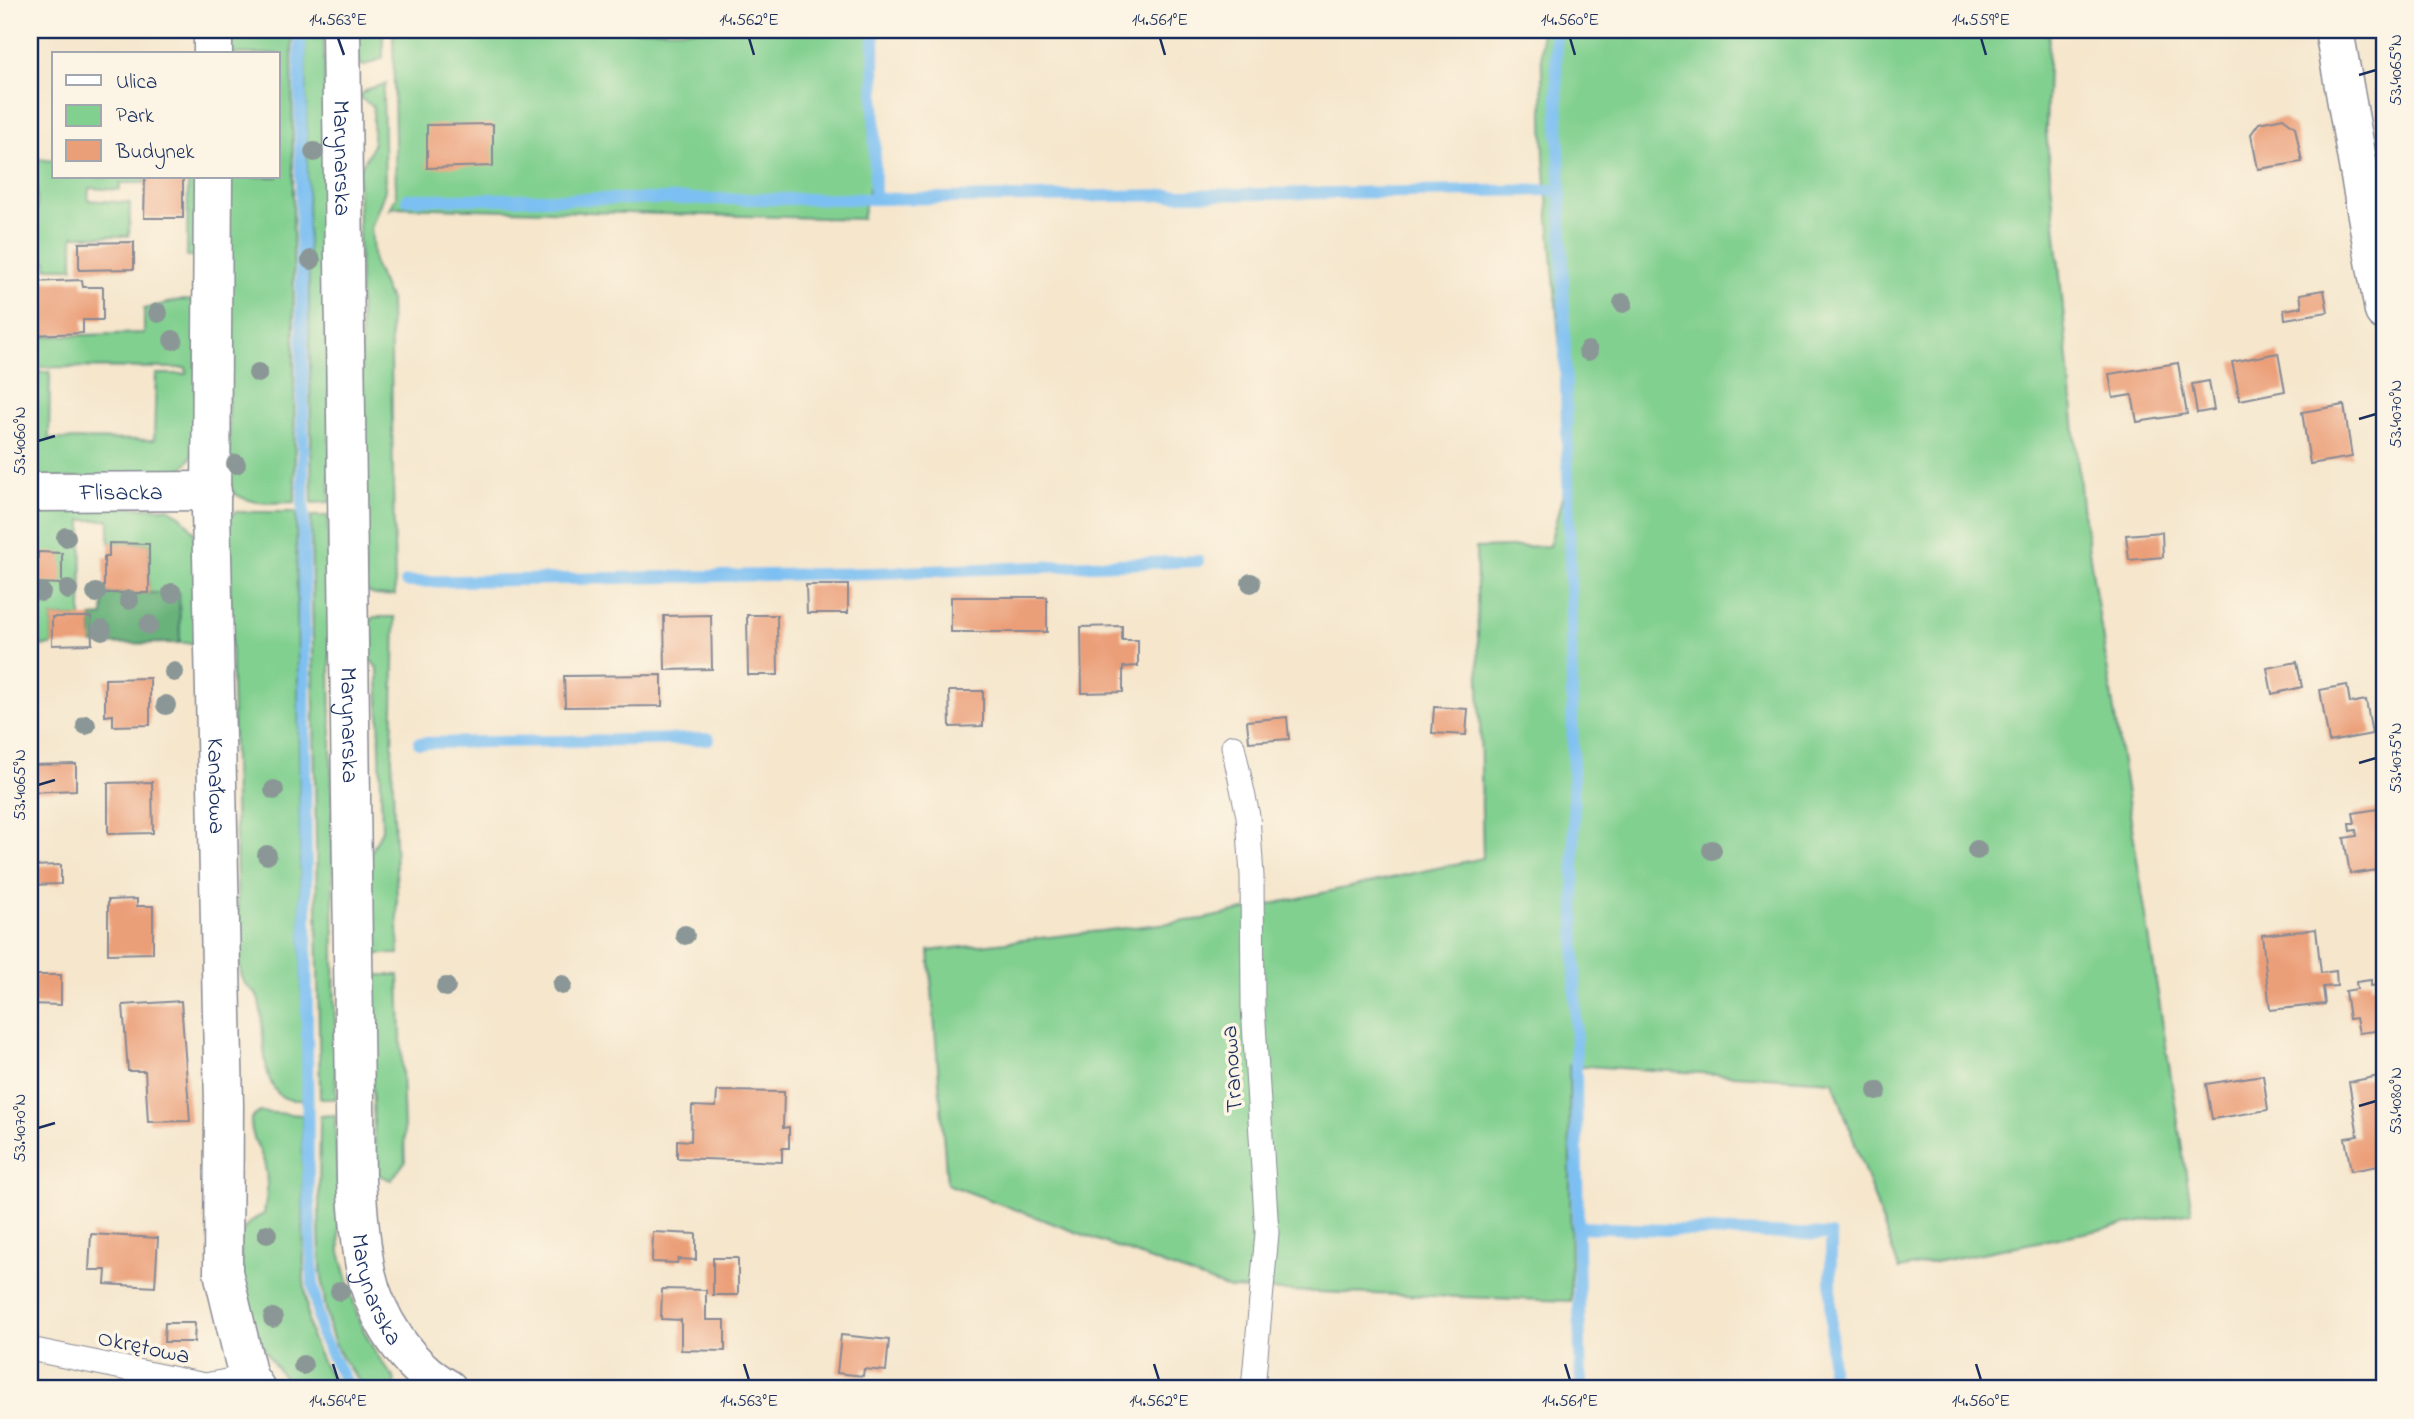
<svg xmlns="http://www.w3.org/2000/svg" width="2414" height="1419" font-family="'Indie Flower',sans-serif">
  <rect width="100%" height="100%" fill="#fcf5e5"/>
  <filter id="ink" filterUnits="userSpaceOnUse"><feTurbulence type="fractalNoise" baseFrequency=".0143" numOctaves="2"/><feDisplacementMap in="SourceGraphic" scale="14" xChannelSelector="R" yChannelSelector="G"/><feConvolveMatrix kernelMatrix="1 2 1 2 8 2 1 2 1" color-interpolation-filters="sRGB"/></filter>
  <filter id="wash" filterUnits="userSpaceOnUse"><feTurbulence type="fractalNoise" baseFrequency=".00686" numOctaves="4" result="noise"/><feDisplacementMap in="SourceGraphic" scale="28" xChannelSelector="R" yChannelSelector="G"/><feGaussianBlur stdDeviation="1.57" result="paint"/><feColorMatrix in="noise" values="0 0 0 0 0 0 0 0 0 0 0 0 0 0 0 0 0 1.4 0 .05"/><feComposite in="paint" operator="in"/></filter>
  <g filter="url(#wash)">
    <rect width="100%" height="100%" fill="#f5e6cc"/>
    <!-- green -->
    <path fill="#82d090" stroke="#4e8077" stroke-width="2" d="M223,30H292L295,502C271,503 249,506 230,490L223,177H278V54H223Z
      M305,30H324L330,502L312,503Z
      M356,30H383V58L363,66L357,60Z
      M393,30H870V184L862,219L394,207L390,209L396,197Z
      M1541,30H2049L2046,130L2082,506L2192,1212L1899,1269L1833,1081L1569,1065L1571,1301L1229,1289L947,1184L929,951L1203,919L1483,858L1476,548L1549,546L1570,468L1544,160Z
      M386,84L383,91L385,190L371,228L374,264L390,300L395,595C384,595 373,598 365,589L358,173L373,145V106L358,97L368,89Z
      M37,159L54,161V177H145L144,183H120V190L89,188L88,200L130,203L129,236H73V268H47V261L33,260V211L37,210Z
      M188,177H202L200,256H187Z
      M179,300L199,301L195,448C190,461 185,469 172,475L30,479V372H50L49,439L154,440L156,374H186V368L30,367V337L144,333V309Z
      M30,505L168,508L181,516L194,532L203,643H180L179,593H149V544L109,543V520H82L81,617H52V645L30,646Z
      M236,512H296L303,1100C295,1100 288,1101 281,1096C259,1081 266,1026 259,1001C257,992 252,991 246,985C241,979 241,971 239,964L228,517Z
      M311,516H328L336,1099H320Z
      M374,617H395L392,759L399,954H376L368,947V858L382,830L378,669L369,658L365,626Z
      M378,975H399L405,1162L391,1180L376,1174L368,984Z
      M260,1112L302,1115L304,1280L308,1320L312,1339L323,1364L339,1389H296C260,1356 240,1306 241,1257C241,1249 239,1238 243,1230C248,1222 255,1218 264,1214C267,1196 269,1180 264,1162C259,1146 250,1136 251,1118Z
      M335,1115L340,1252L359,1321L375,1352L395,1380L392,1389H368C349,1372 333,1347 328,1321C315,1255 320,1183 320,1116Z"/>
    <!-- forest -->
    <path fill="#69b27a" stroke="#42706c" stroke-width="2" d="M104,593H179L180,643L92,644L91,617L103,616Z"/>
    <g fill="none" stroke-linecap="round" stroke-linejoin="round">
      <!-- stream -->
      <path stroke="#7cbff2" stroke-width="12" d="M300,30L308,1177L313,1284L321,1334L346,1383L355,1389
        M874,30L875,199
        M1555,30C1565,300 1571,572 1574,843C1576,1025 1576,1207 1581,1389
        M407,199H875L1561,190
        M406,582L874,573L1198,561
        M419,743L709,739
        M1577,1227L1831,1235V1389"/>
    </g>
    <g id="blocks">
      <!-- building -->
      <path fill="#eb9f78" d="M2283,118L2295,127L2302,162L2258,169L2251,134L2259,123Z
        M493,124V166L427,168V125Z
        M145,177L183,178V218H144Z
        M30,211H33V269H30Z
        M134,242V269L79,270V243Z
        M82,280L83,287H103V320H83V333L31,335L30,282Z
        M2324,290L2328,312L2285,319L2284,310L2302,307L2300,294Z
        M2278,353L2285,391L2240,400L2232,362Z
        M2178,363L2187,414L2137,422L2132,395L2113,398L2109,374Z
        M2209,381L2214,410L2197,413L2192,384Z
        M2344,405L2352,457L2310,464L2302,412Z
        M2162,532L2163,557L2129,560L2126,535Z
        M109,543L149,544V593H104V557H109Z
        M38,552L62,553V584L37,583Z
        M806,585H848V613H807Z
        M951,597H1047V632H951Z
        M711,615L712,669L665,670L664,616Z
        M747,615H777L778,675H748Z
        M52,617H91L92,644L52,645Z
        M1122,626V640H1138V666L1123,667V692L1082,693L1081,627Z
        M2297,662L2302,687L2272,694L2267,668Z
        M662,675V706L565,707L564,676Z
        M150,678V725L113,726V715L105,716V679Z
        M2347,685L2350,703L2366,700L2372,734L2329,742L2320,690Z
        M949,691H983V726L950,727Z
        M1434,707L1468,709L1466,735L1432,733Z
        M1287,717L1289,739L1249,742L1247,721Z
        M76,764V790L30,792V765Z
        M152,782L153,833L108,834V783Z
        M2384,808V869L2350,874L2344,838L2357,836L2356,830L2350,831L2349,823H2355L2353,813Z
        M61,865V884L30,885V866Z
        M137,899V906H153V953L108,954V900Z
        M2316,929L2321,973L2336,971L2337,986L2323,987L2325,1004L2270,1010L2262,935Z
        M30,975H61V1005L30,1004Z
        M2371,980V986L2384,984V1030L2359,1033L2356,1018L2349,1019L2345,991L2357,989L2356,982Z
        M181,1001L190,1121L148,1122L145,1071H128L123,1005Z
        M2263,1075L2268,1110L2212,1119L2206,1084Z
        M2384,1075V1165L2351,1171L2345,1138L2358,1136L2349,1082Z
        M717,1091L784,1092L783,1128L789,1127V1148H782V1162L677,1158V1140L691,1141L692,1106L716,1107Z
        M653,1232L696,1234V1260L678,1259L677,1263L652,1262Z
        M91,1234L158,1238L155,1287L105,1284L106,1270H89Z
        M713,1258H738V1295H713Z
        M662,1289L706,1290V1320H725V1351L681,1350V1320L661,1319Z
        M165,1323H195L194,1342H164Z
        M841,1335L889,1340L886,1371L864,1369L863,1376L837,1373Z"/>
    </g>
  </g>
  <g filter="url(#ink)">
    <use href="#blocks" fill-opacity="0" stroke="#888a95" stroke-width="2"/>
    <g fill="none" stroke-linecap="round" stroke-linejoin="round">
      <defs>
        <path id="lane" d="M1233,746L1248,816L1252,876L1253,1007L1267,1233L1253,1389
          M30,1349L205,1385L248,1377"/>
        <g id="street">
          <path id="s1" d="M341,30L356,1180C358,1210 360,1242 366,1272C376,1318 407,1366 448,1389"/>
          <path d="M2334,30L2384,311"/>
          <path d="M213,54V30"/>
          <path id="s2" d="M213,177L211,509L224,1105L223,1272L248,1377L256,1389"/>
          <path id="s3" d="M30,492L212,491"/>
        </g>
      </defs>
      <!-- lane casing -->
      <use href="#lane" stroke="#888a95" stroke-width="25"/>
      <!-- street casing -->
      <use href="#street" stroke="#888a95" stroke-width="41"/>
      <!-- lane -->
      <use href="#lane" stroke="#fff" stroke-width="23"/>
      <!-- street -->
      <use href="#street" stroke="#fff" stroke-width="38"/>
    </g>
    <!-- trees -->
    <g fill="#8b9796">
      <circle cx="314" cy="152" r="10"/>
      <circle cx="311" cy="260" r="10"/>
      <circle cx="1623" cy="303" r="10"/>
      <circle cx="158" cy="313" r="10"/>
      <circle cx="173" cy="340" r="10"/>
      <circle cx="1588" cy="351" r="10"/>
      <circle cx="258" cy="373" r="10"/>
      <circle cx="236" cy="464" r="10"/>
      <circle cx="66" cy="537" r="10"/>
      <circle cx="1251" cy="583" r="10"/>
      <circle cx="68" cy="590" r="10"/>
      <circle cx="41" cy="592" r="10"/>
      <circle cx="96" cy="593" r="10"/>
      <circle cx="172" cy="593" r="10"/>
      <circle cx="129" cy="600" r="10"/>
      <circle cx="149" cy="625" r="10"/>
      <circle cx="102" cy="630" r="10"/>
      <circle cx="174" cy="672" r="10"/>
      <circle cx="166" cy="705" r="10"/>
      <circle cx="86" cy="725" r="10"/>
      <circle cx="274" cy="790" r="10"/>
      <circle cx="1712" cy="850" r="10"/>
      <circle cx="1977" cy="850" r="10"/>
      <circle cx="267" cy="855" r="10"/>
      <circle cx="685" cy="935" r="10"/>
      <circle cx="562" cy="985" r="10"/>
      <circle cx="446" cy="987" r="10"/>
      <circle cx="1877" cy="1091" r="10"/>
      <circle cx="267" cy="1234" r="10"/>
      <circle cx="340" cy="1291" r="10"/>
      <circle cx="273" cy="1318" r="10"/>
      <circle cx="303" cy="1365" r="10"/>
    </g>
  </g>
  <!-- ticks -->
  <path fill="none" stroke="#1b2f5e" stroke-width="2.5" d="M338,38L344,55M749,38L754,55M1160,38L1165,55M1570,38L1575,55M1981,38L1986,55M2359,75L2376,70M2359,419L2376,414M38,441L55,436M2359,763L2376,758M38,785L55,780M2359,1106L2376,1101M38,1128L55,1123M333,1364L338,1380M744,1364L749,1380M1154,1364L1159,1380M1565,1364L1570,1380M1976,1364L1981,1380"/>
  <g text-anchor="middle" stroke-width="7" stroke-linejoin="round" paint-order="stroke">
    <!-- street labels -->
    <g font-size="24" fill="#1b2f5e" stroke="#fcf5e5">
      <text dy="8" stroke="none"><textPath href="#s1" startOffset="128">Marynarska</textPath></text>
      <text dy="8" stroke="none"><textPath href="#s3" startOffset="91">Flisacka</textPath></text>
      <text dy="8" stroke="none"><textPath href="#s1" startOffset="695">Marynarska</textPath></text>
      <text dy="8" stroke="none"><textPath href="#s2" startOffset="609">Kanałowa</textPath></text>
      <text transform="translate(1231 1069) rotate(-94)" y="8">Tranowa</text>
      <text dy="8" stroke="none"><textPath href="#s1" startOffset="1262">Marynarska</textPath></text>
      <text transform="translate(144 1346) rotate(12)" y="8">Okrętowa</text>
    </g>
  </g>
  <!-- margin -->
  <rect width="2414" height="1419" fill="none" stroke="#fcf5e5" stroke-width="77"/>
  <!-- legend -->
  <rect x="52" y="52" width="228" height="126" fill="#fcf5e5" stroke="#a2a6af" stroke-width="2"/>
  <rect x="66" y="75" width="35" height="10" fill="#ffffff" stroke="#a2a6af" stroke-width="2"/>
  <text x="116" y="88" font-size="21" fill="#1b2f5e">Ulica</text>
  <rect x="66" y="105" width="35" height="21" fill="#82d090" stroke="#a2a6af" stroke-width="2"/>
  <text x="116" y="122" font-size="21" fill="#1b2f5e">Park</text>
  <rect x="66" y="140" width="35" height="21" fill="#eb9f78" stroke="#a2a6af" stroke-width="2"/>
  <text x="116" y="158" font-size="21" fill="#1b2f5e">Budynek</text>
  <rect x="38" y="38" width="2338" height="1342" fill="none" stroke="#1b2f5e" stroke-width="2.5"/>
  <g font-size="18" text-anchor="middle" fill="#1b2f5e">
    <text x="338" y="25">14.563°E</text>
    <text x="749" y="25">14.562°E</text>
    <text x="1160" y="25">14.561°E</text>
    <text x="1570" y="25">14.560°E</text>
    <text x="1981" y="25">14.559°E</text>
    <text transform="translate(2395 70) rotate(-90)" y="6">53.4065°N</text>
    <text transform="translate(2395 414) rotate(-90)" y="6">53.4070°N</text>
    <text transform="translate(19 441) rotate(-90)" y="6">53.4060°N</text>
    <text transform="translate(2395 758) rotate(-90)" y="6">53.4075°N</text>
    <text transform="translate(19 785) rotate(-90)" y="6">53.4065°N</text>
    <text transform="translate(2395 1101) rotate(-90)" y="6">53.4080°N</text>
    <text transform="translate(19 1128) rotate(-90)" y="6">53.4070°N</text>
    <text x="338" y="1406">14.564°E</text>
    <text x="749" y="1406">14.563°E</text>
    <text x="1159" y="1406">14.562°E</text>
    <text x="1570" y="1406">14.561°E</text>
    <text x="1981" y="1406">14.560°E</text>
  </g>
</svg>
